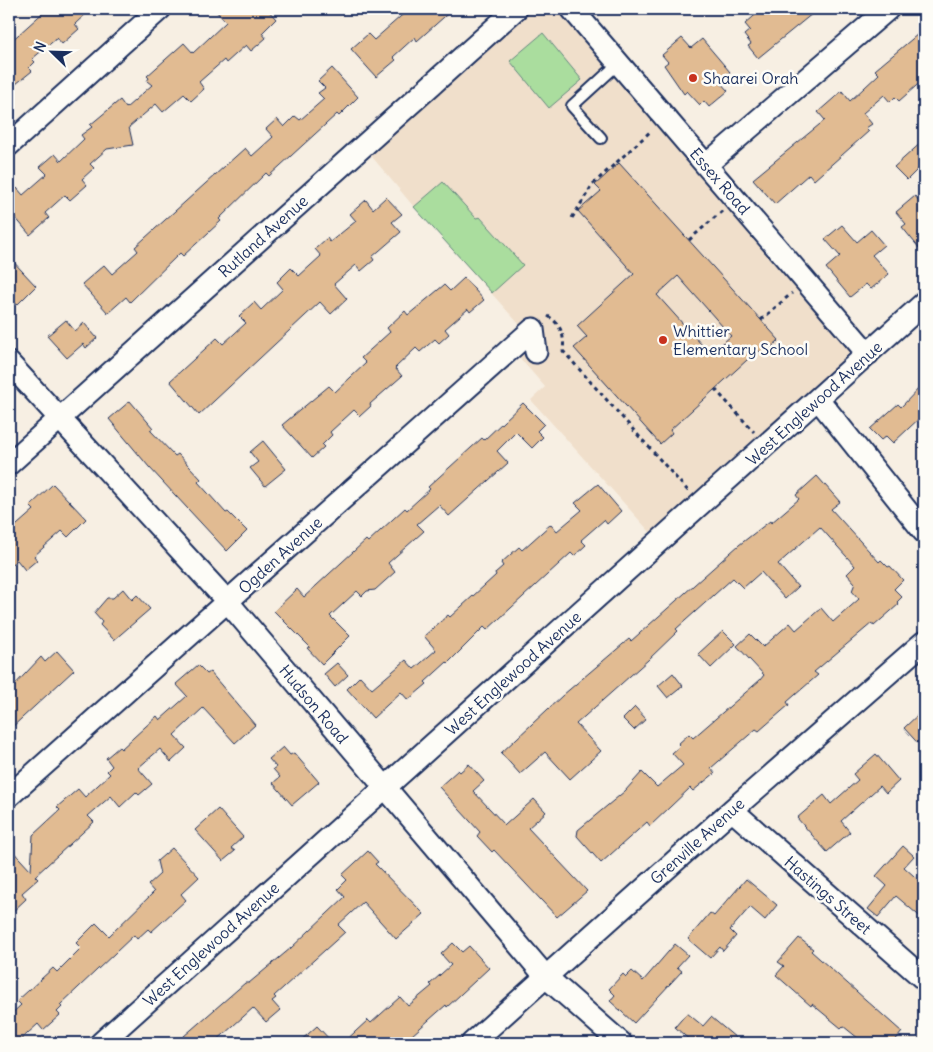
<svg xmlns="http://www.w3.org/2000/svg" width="933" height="1052" font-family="Delius,sans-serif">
  <rect width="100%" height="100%" fill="#f7efe3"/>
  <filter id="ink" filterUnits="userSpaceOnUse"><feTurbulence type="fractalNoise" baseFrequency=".02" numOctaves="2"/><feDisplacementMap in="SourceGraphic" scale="10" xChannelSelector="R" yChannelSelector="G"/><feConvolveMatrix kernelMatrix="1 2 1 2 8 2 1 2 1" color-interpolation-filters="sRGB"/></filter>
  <g filter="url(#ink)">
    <!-- built -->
    <path fill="#f0dfcb" d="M516,9H572L868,354L659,542L531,400L545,387L511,348L527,333L414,207L363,146Z"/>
    <!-- green -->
    <path fill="#aadd9e" stroke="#62867e" d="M543,33L582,80L549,108L510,61Z
      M443,182L476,218L480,217L523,265L492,293L414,207Z"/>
    <!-- building -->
    <path fill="#e1bb92" stroke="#1b2f5e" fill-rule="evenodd" d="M47,9H91L75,24L79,29L62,44L57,38L32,59L35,62L29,68L32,71L16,84L9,75V43Z
      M214,9H267L276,19L262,33L266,38L251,51L246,45L226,63L224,60L199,82L204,89L191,101L184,94L163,112L156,104L129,127L133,145L107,149L90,164L94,168L82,179L87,185L70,200L65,195L45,213L49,218L30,235L9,210V195L17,188L23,195L47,174L40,167L55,154L61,161L84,139L81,135L92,127L90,125L120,100L126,108L152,85L147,81L149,78L147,76L184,43L193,53L226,22Z
      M409,9H453L417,41L415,37L393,57L396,60L376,77L351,49L368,34L374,40Z
      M762,9H818L758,58L748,46L751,44L744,35L750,30L745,24Z
      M924,29V79L899,101L895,97L890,102L884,95L863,113L872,124L866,128L869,131L814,180L809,174L775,204L753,179L825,120L818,112L842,91L850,101L879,74L875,70Z
      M682,38L691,48L702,39L730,72L719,81L728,91L709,107L704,101L700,105L687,91L684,94L664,65L668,62L662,55Z
      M332,68L358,97L339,116L337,114L269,176L266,173L219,219L221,221L183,256L180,253L130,302L126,297L108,313L82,284L104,265L112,274L138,251L135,247L245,148L252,156L273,137L266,129L277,119L284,127L295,116L300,120L324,99L318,93L325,88L318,81Z
      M924,140V163L907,180L894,167Z
      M619,163L779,340L763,355L758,350L670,430L672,433L660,444L574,348L587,337L577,326L634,274L578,211L601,191L595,185ZM678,276L731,336L710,354L657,295Z
      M915,196L924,207V254L902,227L906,224L896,212Z
      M386,197L402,214L392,222L401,232L372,257L374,260L361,271L356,265L334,284L347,299L331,314L320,302L199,415L170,381L217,338L223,344L246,323L239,316L254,302L261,310L283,289L277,282L291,268L299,276L321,256L315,249L327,238L330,242L356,221L350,214L366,200L373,209Z
      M842,225L857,242L871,230L884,245L872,255L889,274L871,289L866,284L850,297L826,268L840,256L825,239Z
      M9,257L36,286L17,305L9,296Z
      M464,278L484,300L470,312L468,309L445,329L449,334L439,343L435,339L420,352L416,348L395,368L402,376L370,404L371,406L360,416L354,410L330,432L332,435L322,445L324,447L312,458L282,425L329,386L335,392L366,363L361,358L390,332L387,328L405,311L408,315L444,285L450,291Z
      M66,320L75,331L84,323L97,338L86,348L83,344L67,358L47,336Z
      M924,383V414L893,443L886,436L881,440L870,429L898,404L901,407Z
      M130,401L153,428L150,430L175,456L178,454L201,479L198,482L226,513L228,512L247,531L227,551L149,467L109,419Z
      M523,403L544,424L537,431L543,437L532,448L516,432L497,451L508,463L449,516L439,505L417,524L424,531L388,563L395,572L375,590L367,591L362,596L357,591L330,616L350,636L322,664L307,648L310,647L274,611L297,589L304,597L366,540L368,542L405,508L407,510L430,489L428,487L482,438L484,440Z
      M263,441L286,469L265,486L250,468L258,462L250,452Z
      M817,476L840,502L831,509L879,562L881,560L888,567L890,566L903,580L894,589L902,597L897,602L899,604L874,626L872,623L814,672L818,675L787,702L789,705L759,731L756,729L711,768L715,773L693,791L690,788L650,826L647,822L601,863L577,836L578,830L625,791L642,772L657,787L683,765L672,753L680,746L678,744L689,734L693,738L760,680L764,675L737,646L750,634L763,647L790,623L796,630L821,608L833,622L859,599L852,591L855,583L847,574L855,566L820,527L778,564L798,587L785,599L761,572L743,588L733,578L676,629L678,631L648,660L576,724L601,751L570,779L545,752L520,774L501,753L563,695L629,639L631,641L739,545L770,521L771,523L799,499L796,495Z
      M53,484L86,519L68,537L62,531L34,556L37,560L25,570L17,560L9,566V532L34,510L30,506Z
      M598,484L621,511L607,524L604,520L581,540L586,545L574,556L571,553L487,630L484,627L448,663L447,662L425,682L427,684L408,700L401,692L373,718L347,689L360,676L372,689L406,660L414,669L436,650L424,636L448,615L450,617L496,575L495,573L503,566L501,563L519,547L522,550L551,524L557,531L582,510L575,503Z
      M123,589L132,600L137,595L150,609L114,640L100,625L102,622L94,613L107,598H113Z
      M723,631L736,644L711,668L698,654Z
      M57,651L74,670L9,730V691L41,657L45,662Z
      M337,663L348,675L335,687L324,674Z
      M198,665L207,674L210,672L255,725L235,743L203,708L174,735L186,748L171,762L160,749L138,768L152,784L139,795L136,792L120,807L111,796L88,816L94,822L35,876L38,879L22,893L26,899L9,915V847L31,871L33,835L60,810L57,807L78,789L85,797L110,774L107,771L112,766L106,758L119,747L121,749L157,716L160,720L187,696L176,684Z
      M673,673L683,686L668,698L658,686Z
      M635,707L646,719L634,730L623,719Z
      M924,709V750L904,728Z
      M283,747L290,755L294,753L319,782L292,805L273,783L280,777L273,769L276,767L269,759Z
      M876,754L899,781L886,793L880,786L841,821L850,832L827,852L797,818L824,795L831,804L858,780L853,774Z
      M469,764L484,781L473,791L505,825L534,799L546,812L528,828L587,891L557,917L494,850L492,852L477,836L480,832L439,787L458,770L460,772Z
      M218,809L243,837L231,848L235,851L223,861L195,830Z
      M903,846L914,856L904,867L924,885V920L896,896L878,917L868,909L887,886L876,876Z
      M172,848L199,877L181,894L186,900L151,932L148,929L137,939L134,935L60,1005L62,1007L57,1012L60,1015L43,1030L38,1024L17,1043H9V1016L21,1005L17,1001L53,968L57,972L81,948L76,943L96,923L109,936L154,892L148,885L160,874L157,861Z
      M368,851L378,862L375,864L424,914L396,939L363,902L338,925L345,932L274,996L276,998L272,1001L280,1010L266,1022L253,1008L214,1043H176L245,983H249L291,948L345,897L338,889L347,880L342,875Z
      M746,879L777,905L765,920L750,907L730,930L736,936L723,951L720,947L710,958L688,939L710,913L714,916Z
      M799,938L813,949L811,951L902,1032L893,1043H864L843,1026L841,1028L812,1004L811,1006L776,975L784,966L778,962Z
      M453,943L462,952L469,946L489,968L447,1007L446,1005L403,1043H343L368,1020L371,1023L400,997L408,1006L432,986L430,984L451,965L441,954Z
      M675,944L688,955L677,967L682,971L634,1023L610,1001L615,995L609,989L623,974L626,977L632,971L643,981Z
      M687,1013L703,1026L711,1017L742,1043H693L675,1027Z
      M317,1026L333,1043H298Z"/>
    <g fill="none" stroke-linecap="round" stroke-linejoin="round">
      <defs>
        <path id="service" d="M601,138L572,106L619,63"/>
        <path id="minor" d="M572,9L868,354
          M9,145L160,9
          M706,165L888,9
          M9,363L227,601L546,977L621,1043
          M818,399L924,532
          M9,464L516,9
          M9,796L533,329L536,352
          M732,810L924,979
          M101,1043L924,303
          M472,1043L732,810L924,642"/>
      </defs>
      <!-- service casing -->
      <use href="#service" stroke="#1b2f5e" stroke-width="14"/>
      <!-- minor casing -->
      <use href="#minor" stroke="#1b2f5e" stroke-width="25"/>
      <!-- path -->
      <path stroke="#1b2f5e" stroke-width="3" stroke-dasharray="4 4" stroke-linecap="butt" d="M572,218L593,184L652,130
        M689,240L722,211
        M548,316C561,324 565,336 563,351L688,491
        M761,320L792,293
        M715,389L754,432"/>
      <!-- service -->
      <use href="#service" stroke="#fdfcf7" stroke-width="10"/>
      <!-- minor -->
      <use href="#minor" stroke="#fdfcf7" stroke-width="21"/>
    </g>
  </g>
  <!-- markers -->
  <g fill="#c8321e" stroke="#fdfcf7" stroke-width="2">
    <circle cx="693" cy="78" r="5"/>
    <circle cx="663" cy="340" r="5"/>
  </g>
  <g text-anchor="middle" stroke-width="5" stroke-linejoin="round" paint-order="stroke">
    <!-- poi labels -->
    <g font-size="16" fill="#1b2f5e" stroke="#fdfcf7" text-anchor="start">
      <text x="703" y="84">Shaarei Orah</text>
      <text x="673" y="337">Whittier<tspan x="673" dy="18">Elementary School</tspan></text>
    </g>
    <!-- street labels -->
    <g font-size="16" fill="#1b2f5e" stroke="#fdfcf7">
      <text transform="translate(720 181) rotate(49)" y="6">Essex Road</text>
      <text transform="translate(263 236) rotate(-42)" y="6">Rutland Avenue</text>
      <text transform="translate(814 403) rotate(-42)" y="6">West Englewood Avenue</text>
      <text transform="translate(280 555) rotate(-42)" y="6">Ogden Avenue</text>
      <text transform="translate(513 673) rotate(-42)" y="6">West Englewood Avenue</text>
      <text transform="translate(314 704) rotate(50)" y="6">Hudson Road</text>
      <text transform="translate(697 841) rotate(-42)" y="6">Grenville Avenue</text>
      <text transform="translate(828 895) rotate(41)" y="6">Hastings Street</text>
      <text transform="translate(211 944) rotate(-42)" y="6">West Englewood Avenue</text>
    </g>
  </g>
  <!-- margin -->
  <rect width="933" height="1052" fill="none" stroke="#fdfcf7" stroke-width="30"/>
  <rect x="15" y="15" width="903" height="1022" fill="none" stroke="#1b2f5e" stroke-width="2" filter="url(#ink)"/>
  <!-- north arrow -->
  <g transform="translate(52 52) rotate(293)" stroke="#fdfcf7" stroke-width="4" paint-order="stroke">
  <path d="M0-4L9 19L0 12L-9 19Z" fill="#1b2f5e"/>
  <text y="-8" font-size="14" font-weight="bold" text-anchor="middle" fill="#1b2f5e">N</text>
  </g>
</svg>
